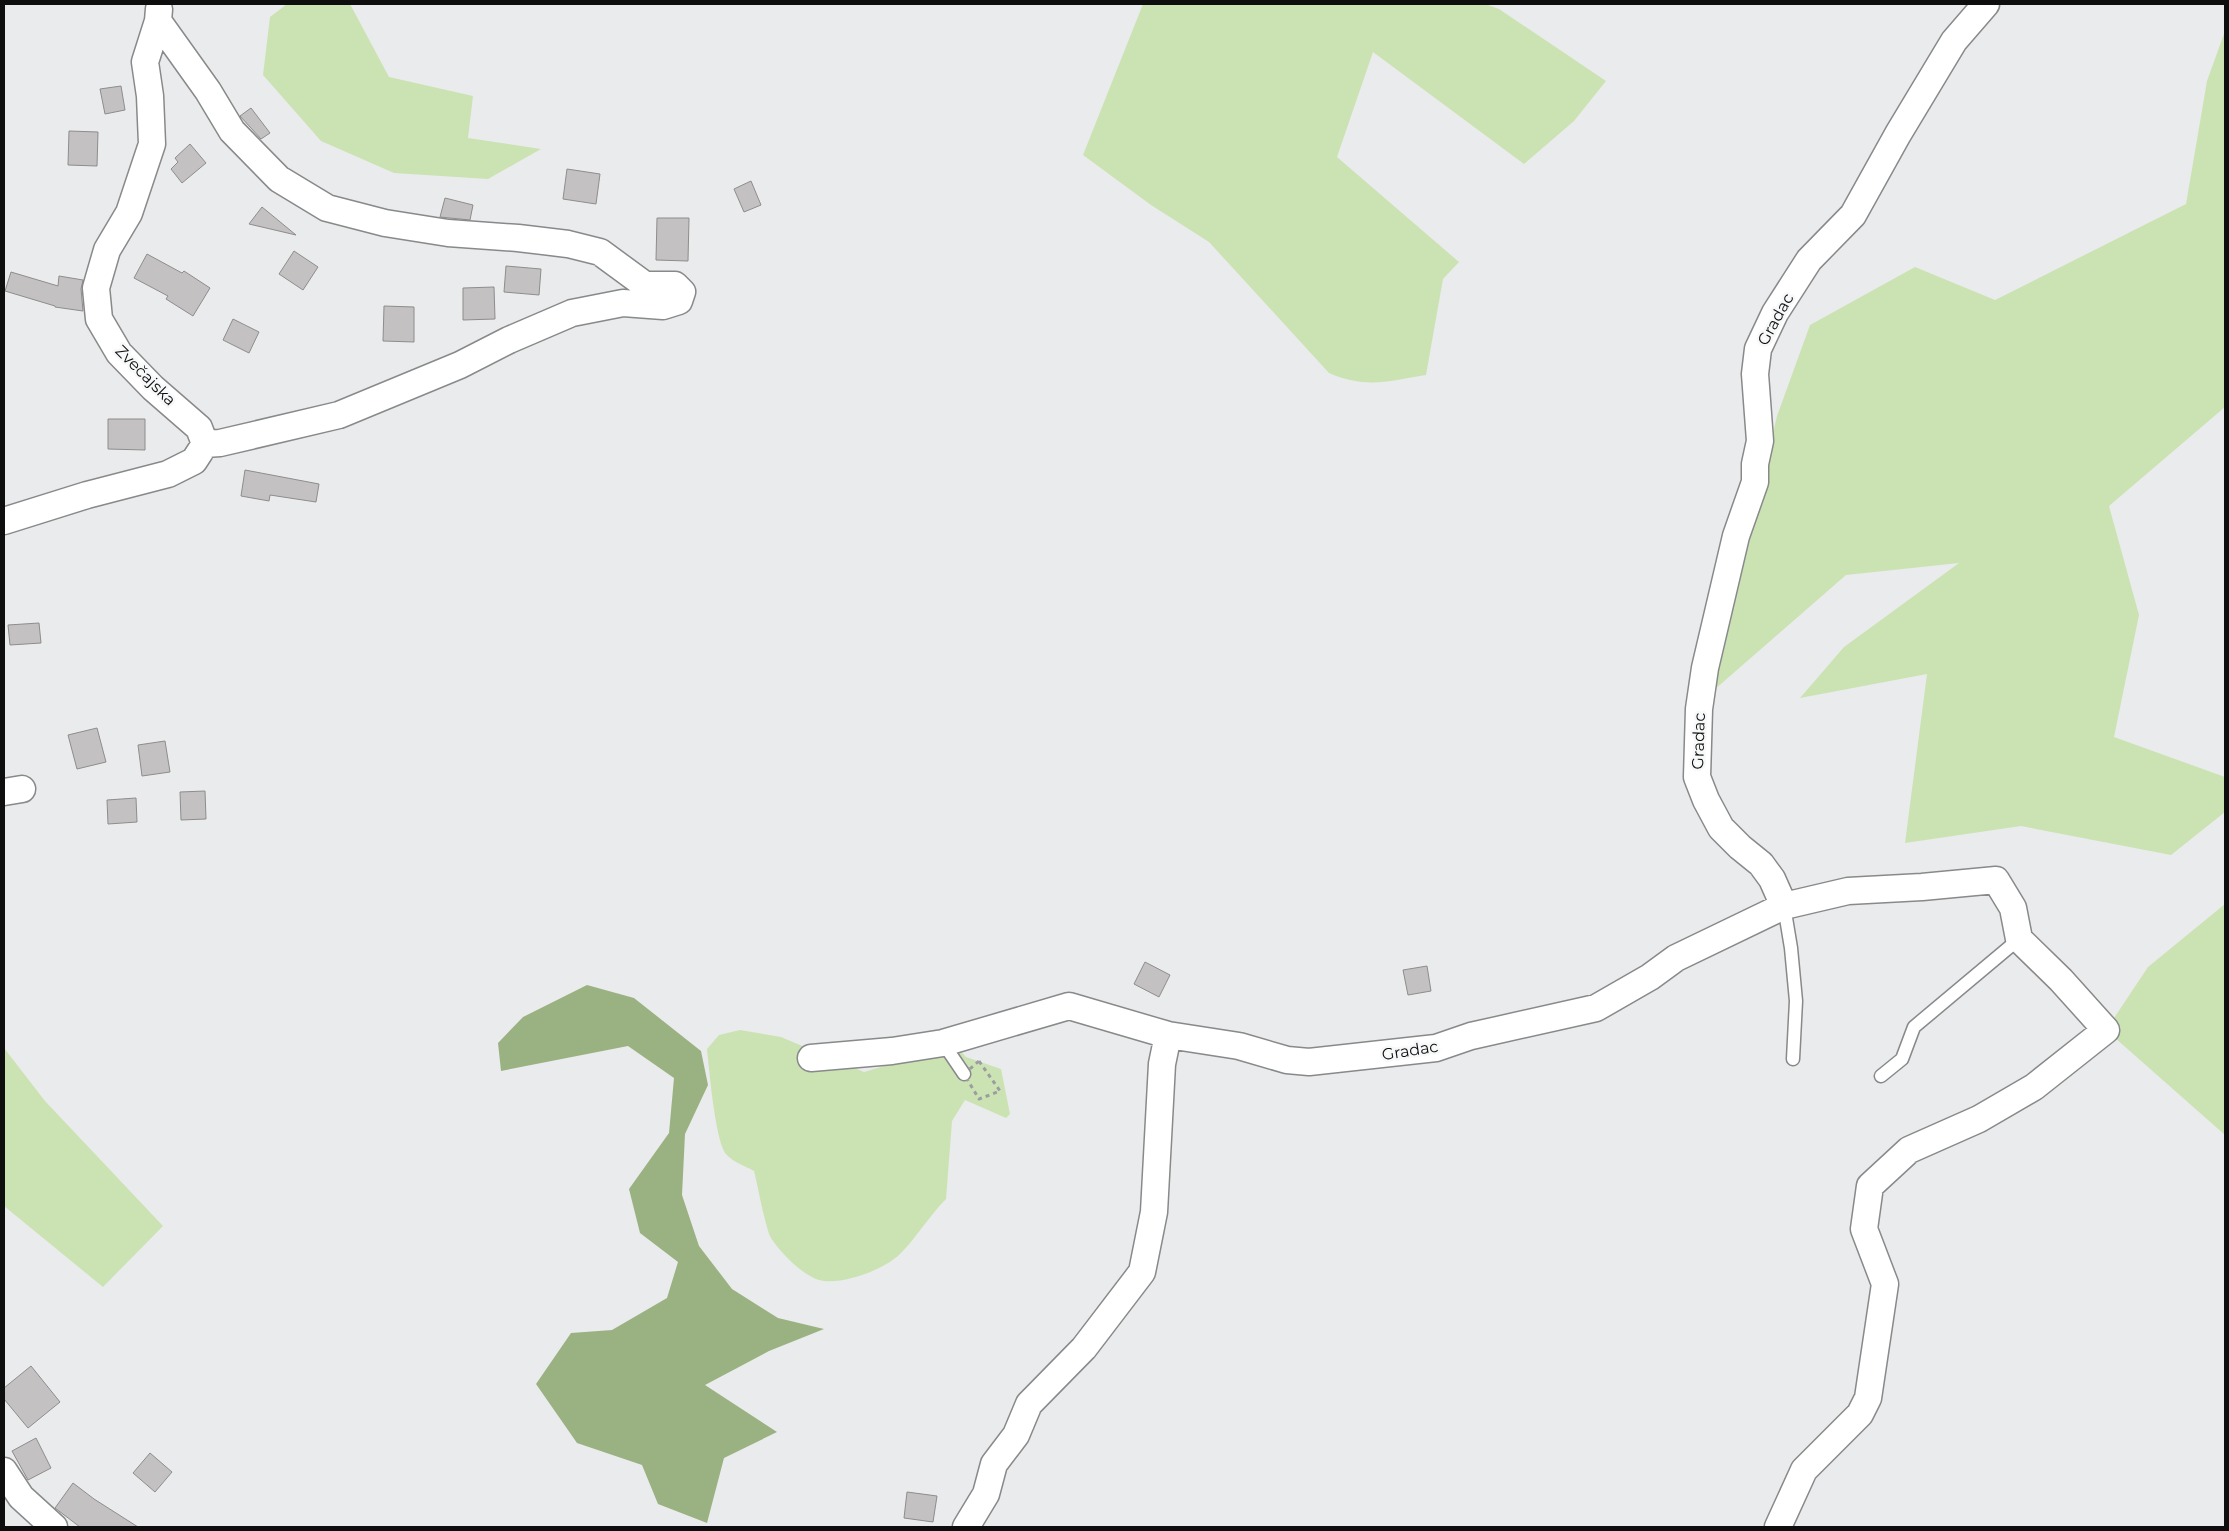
<svg xmlns="http://www.w3.org/2000/svg" width="2229" height="1531" font-family="Montserrat,sans-serif">
  <rect width="100%" height="100%" fill="#eaebec"/>
  <!-- green -->
  <path fill="#cbe3b3" d="M287,4H350L389,77L473,96L468,138L541,149L488,179L394,173L321,141L263,75L270,17Z
    M1143,4H1485L1499,9L1606,81L1574,121L1524,164L1373,52L1337,157L1459,262L1443,279L1426,375C1389,381 1366,389 1329,373L1209,242L1151,205L1083,155Z
    M2225,31V407L2109,506L2139,615L2114,737L2225,777V812L2171,855L2021,826L1905,843L1927,674L1800,698L1844,647L1959,563L1846,575L1714,690L1777,416L1810,325L1915,267L1995,300L2186,204L2207,81Z
    M2225,904V1135L2106,1030L2148,967Z
    M740,1030L781,1037L864,1072L955,1045L966,1057L1001,1069L1010,1114L1006,1118L965,1100L952,1121L946,1199C929,1216 917,1237 900,1254C884,1270 840,1286 819,1280C802,1275 780,1252 771,1238C765,1227 758,1186 754,1171C745,1166 731,1161 725,1153C715,1138 709,1069 707,1049L719,1035Z
    M4,1048L45,1101L163,1226L103,1287L4,1206Z"/>
  <!-- forest -->
  <path fill="#9ab281" d="M587,985L634,998L701,1051L708,1085L685,1134L682,1195L699,1246L732,1289L778,1318L824,1329L769,1351L705,1385L777,1432L724,1458L707,1523L658,1504L642,1465L577,1443L536,1384L571,1333L612,1330L667,1298L678,1262L640,1233L629,1189L669,1133L674,1078L628,1046L501,1071L498,1043L523,1017Z"/>
  <!-- building -->
  <path fill="#c3c1c1" stroke="#8e8c8c" d="M121,86L125,110L105,114L100,89Z
    M251,108L270,133L261,139L240,116Z
    M69,131L98,132L97,166L68,165Z
    M190,144L206,163L182,183L171,169L178,162L175,158Z
    M567,169L600,174L596,204L563,199Z
    M751,181L761,205L744,212L734,189Z
    M445,198L473,205L470,220L440,217Z
    M262,207L296,235L249,224Z
    M657,218H689L688,261L656,260Z
    M294,251L318,267L303,290L279,274Z
    M147,254L182,273L184,271L210,288L193,316L166,299L168,296L134,278Z
    M506,266L541,269L539,295L504,292Z
    M11,272L58,286L59,276L83,280L81,289L83,311L55,307V306L5,291Z
    M494,287L495,319L463,320V288Z
    M384,306L414,307V342L383,341Z
    M233,319L259,332L249,353L223,340Z
    M108,419H145V450L108,449Z
    M245,470L319,484L316,502L270,495L269,501L241,496Z
    M39,623L41,643L10,645L8,625Z
    M97,728L106,762L77,769L68,735Z
    M165,741L170,772L142,776L138,745Z
    M205,791L206,819L181,820L180,792Z
    M136,798L137,822L108,824L107,800Z
    M1145,962L1170,975L1159,997L1134,984Z
    M1427,966L1431,991L1408,995L1403,970Z
    M31,1366L60,1402L28,1428L4,1399V1388Z
    M36,1438L51,1468L28,1480L12,1451Z
    M150,1453L172,1472L155,1492L133,1473Z
    M73,1483L94,1499L138,1527H80L55,1508Z
    M907,1492L937,1496L933,1522L904,1518Z"/>
  <g fill="none" stroke-linecap="round" stroke-linejoin="round">
    <defs>
      <path id="service" d="M1784,906L1791,948L1796,1001L1793,1059
        M943,1043L964,1074
        M1881,1076L1902,1059L1914,1027L2019,939"/>
      <path id="minor" d="M158,21L208,91L232,131L279,179L327,208L385,223L448,233L518,238L568,244L600,252L645,285H675L682,292L679,301L663,306L623,303L572,313L509,340L460,365L339,415L220,443L205,444
        M4,521L87,495L168,474L194,461L205,444L199,428L153,388L119,353L99,319L96,288L107,250L129,213L152,144L150,96L145,62L158,21L159,9
        M4,792L22,789
        M1168,1035L1239,1046L1287,1060L1309,1062L1436,1048L1471,1036L1596,1008L1650,977L1676,958L1784,906L1772,879L1761,864L1740,847L1721,828L1706,800L1697,777L1699,709L1705,668L1736,536L1755,482V464L1760,441L1755,374L1758,349L1775,313L1809,260L1853,215L1898,134L1954,41L1986,4
        M811,1058L892,1051L943,1043L1069,1006L1168,1035L1162,1064L1154,1212L1142,1272L1084,1348L1029,1404L1016,1435L994,1464L986,1494L966,1527
        M4,1471L21,1497L54,1527
        M1778,1527L1804,1470L1860,1414L1868,1398L1885,1284L1864,1229L1870,1186L1909,1150L1979,1119L2034,1087L2106,1030L2061,980L2019,939L2013,908L1996,880L1922,887L1848,891L1784,906"/>
    </defs>
    <!-- service casing -->
    <use href="#service" stroke="#88898a" stroke-width="15"/>
    <!-- minor casing -->
    <use href="#minor" stroke="#88898a" stroke-width="29"/>
    <!-- path -->
    <path stroke="#9c9d9e" stroke-width="3" stroke-dasharray="4 4" stroke-linecap="butt" d="M979,1061L1000,1091L979,1099L964,1074Z"/>
    <!-- service -->
    <use href="#service" stroke="#fff" stroke-width="12"/>
    <!-- minor -->
    <use href="#minor" stroke="#fff" stroke-width="26"/>
  </g>
  <g text-anchor="middle" stroke-width="5" stroke-linejoin="round" paint-order="stroke">
    <!-- street labels -->
    <g font-size="16" fill="#0e0e0e" stroke="#f7f8f9">
      <text transform="translate(1775 319) rotate(-61)" y="6">Gradac</text>
      <text transform="translate(146 375) rotate(45)" y="6">Zvečajska</text>
      <text transform="translate(1698 741) rotate(-88)" y="6">Gradac</text>
      <text transform="translate(1410 1050) rotate(-9)" y="6">Gradac</text>
    </g>
  </g>
  <!-- border -->
  <rect width="2229" height="1531" fill="none" stroke="#0e0e0e" stroke-width="10"/>
</svg>
